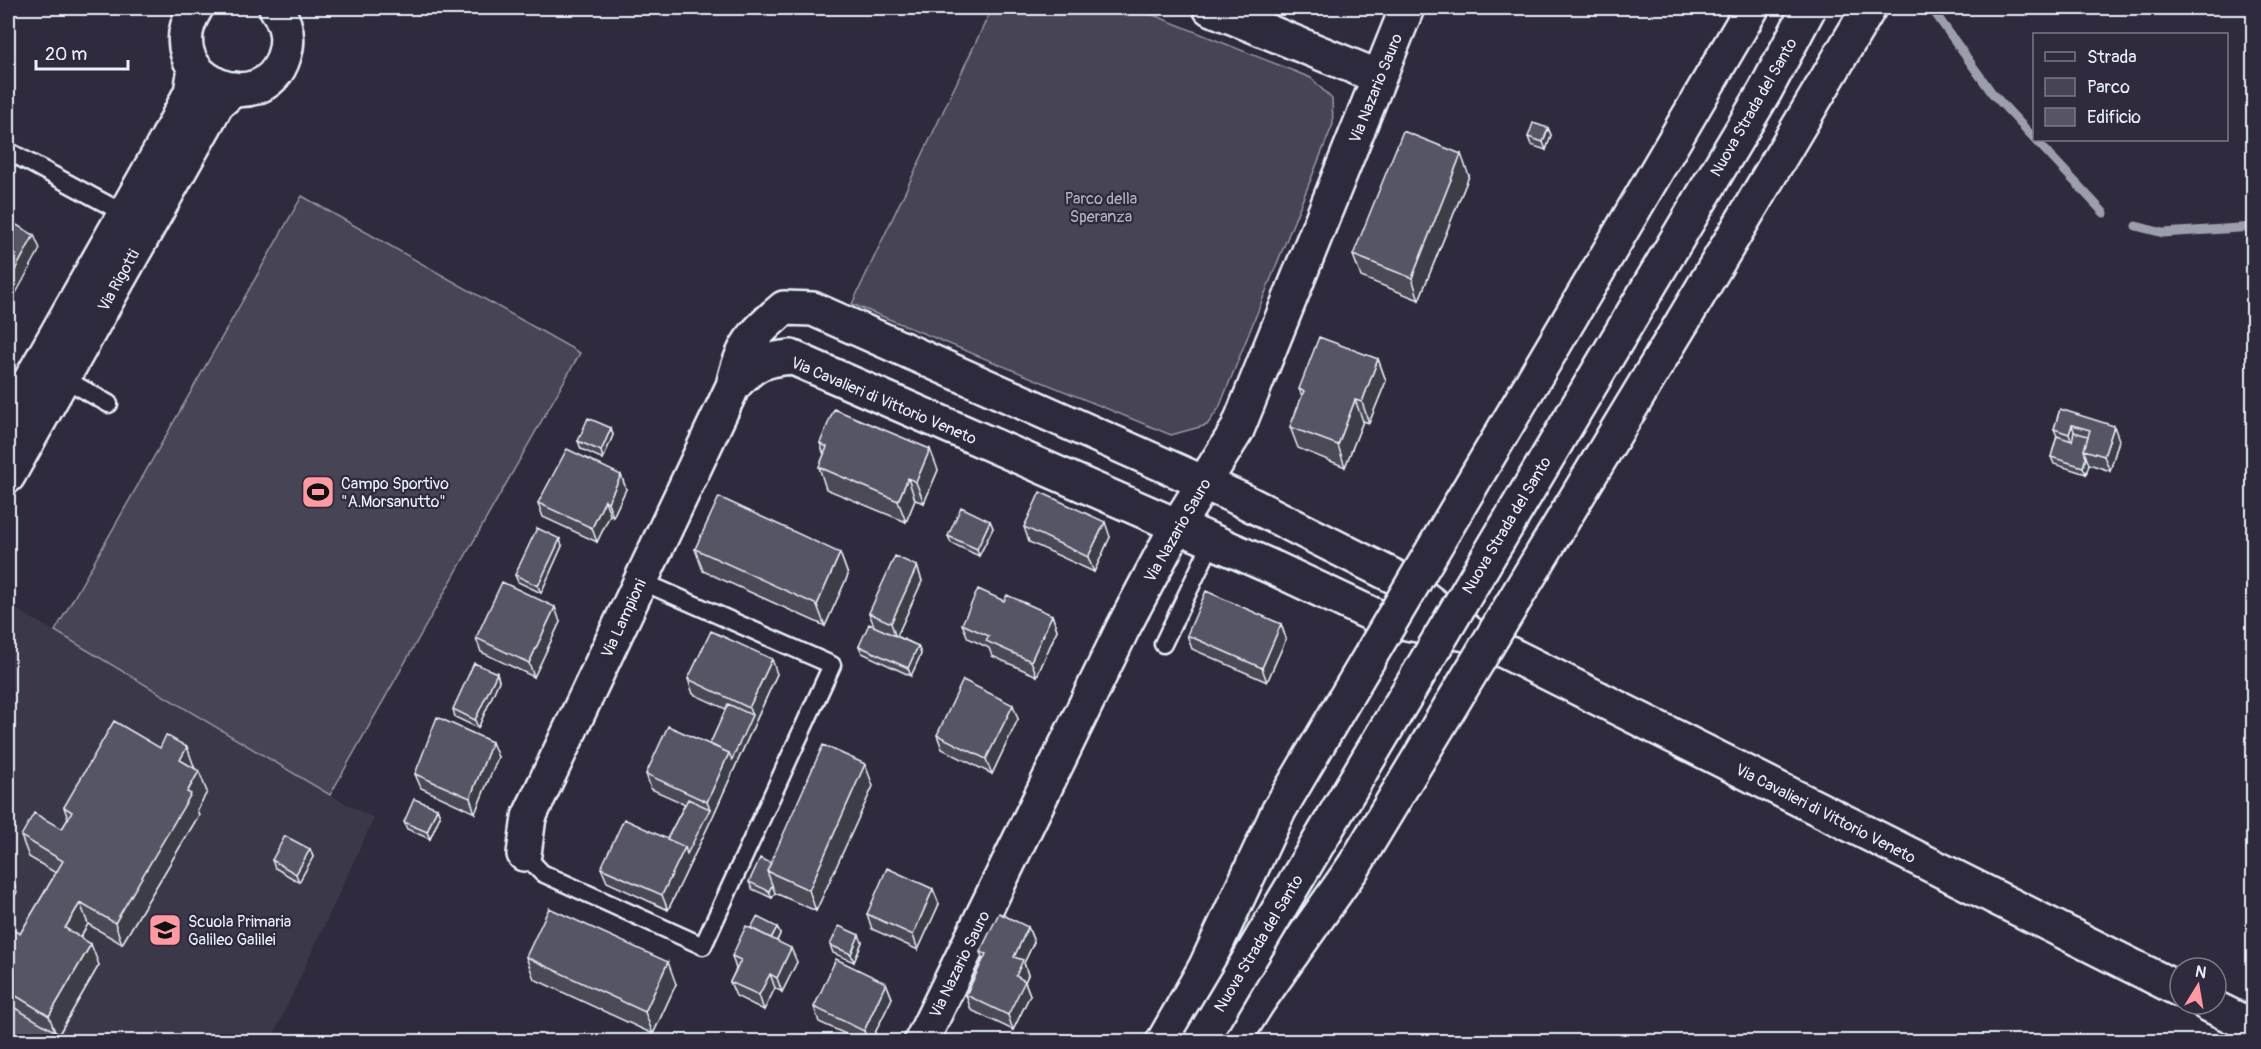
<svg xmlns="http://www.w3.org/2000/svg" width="2261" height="1049" font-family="Pangolin,sans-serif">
  <rect width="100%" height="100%" fill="#2f2a3d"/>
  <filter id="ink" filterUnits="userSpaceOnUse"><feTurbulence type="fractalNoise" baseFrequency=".0167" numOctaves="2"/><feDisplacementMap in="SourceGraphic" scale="12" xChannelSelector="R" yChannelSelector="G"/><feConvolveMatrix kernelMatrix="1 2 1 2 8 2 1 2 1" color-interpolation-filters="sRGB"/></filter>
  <g filter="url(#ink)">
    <!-- built -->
    <path fill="#3b3749" d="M8,604L330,795L374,818L271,1041H8Z"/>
    <!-- green -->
    <path fill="#464455" stroke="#979aa6" stroke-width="1.5" d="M992,8H1136L1311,78L1332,99L1333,124L1219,408L1207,425L1171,435L852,304Z
      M302,196L580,353L330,795L55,631Z"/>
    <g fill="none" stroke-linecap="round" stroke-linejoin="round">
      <!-- stream -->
      <path stroke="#9c9fab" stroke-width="9" d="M1935,13L1992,93L2104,213
        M2136,226L2163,233L2254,227"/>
      <defs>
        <path id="service" d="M8,151L129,216
          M58,375L109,404
          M1163,644L1212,542
          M524,854L542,873L703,946L832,665L641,581"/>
        <path id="minor" d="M196,8C151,79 264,124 284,56C290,38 286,23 276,8
          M1210,8L1379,77
          M733,386C754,364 761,360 791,357L1274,568L1380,618L1466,634
          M8,420L167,139L191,92L195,68
          M8,476L217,104L234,89
          M524,854L529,817L733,386C742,345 753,334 784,308L813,309L1238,498L1401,580L1472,635L2180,990
          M2207,1004L2254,1027
          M921,1042L1123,628L1177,526L1237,430L1407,8"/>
        <path id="trunk" d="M1599,269L1752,8
          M1683,321L1869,8
          M1163,1042L1205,968L1278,812
          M1233,1042L1258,1002L1354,866"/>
      </defs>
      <!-- service casing -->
      <use href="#service" stroke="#e8f1f8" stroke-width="21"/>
      <!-- minor casing -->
      <use href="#minor" stroke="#e8f1f8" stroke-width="38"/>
      <!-- trunk casing -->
      <use href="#trunk" stroke="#e8f1f8" stroke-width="38"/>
      <!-- service -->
      <use href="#service" stroke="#2f2a3d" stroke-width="16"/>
      <!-- minor -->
      <use href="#minor" stroke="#2f2a3d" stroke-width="33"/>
      <!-- trunk -->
      <use href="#trunk" stroke="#2f2a3d" stroke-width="33"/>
      <defs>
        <path id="trunk-bridge" d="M1278,812L1599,269
          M1354,866L1683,321
          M1200,1042L1765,91L1809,8"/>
      </defs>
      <!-- trunk-bridge casing -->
      <use href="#trunk-bridge" stroke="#e8f1f8" stroke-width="38" stroke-linecap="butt"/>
      <!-- trunk-bridge -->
      <use href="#trunk-bridge" stroke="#2f2a3d" stroke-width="33"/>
    </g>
    <!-- wall -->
    <path fill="#4b4957" stroke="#e8f1f8" stroke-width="1.5" d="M1548,128L1551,135L1546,150L1531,145L1528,137Z
      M1469,176L1419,300L1361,277L1353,255Z
      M1378,359L1386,381L1369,423L1363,421L1345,467L1298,448L1290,427L1302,396L1299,389Z
      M2060,409L2119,440L2110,471L2089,464L2086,474L2054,464L2051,457L2057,436L2054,429Z
      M611,428L613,435L603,459L581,449L578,441Z
      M820,443L938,470L924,503L915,500L906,522L826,489L819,467L824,455Z
      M621,475L626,489L613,517L610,515L597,542L543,517L538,503Z
      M990,521L993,528L979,556L951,543L948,536Z
      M1024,527L1110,537L1094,572L1029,542Z
      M562,546L541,593L518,582L515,575Z
      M695,549L840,553L848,575L825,626L703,571Z
      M917,566L922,581L897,636L918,646L921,654L911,676L862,653L859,646L874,626L869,613Z
      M1004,601L1052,615L1057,630L1037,676L992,656L989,648L968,638L962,624Z
      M560,622L534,677L481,652L476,638Z
      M1281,624L1286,639L1267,682L1192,649L1187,635Z
      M497,673L499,681L478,728L455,717L453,709Z
      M777,674L713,816L668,910L607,882L601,868L667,839L685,804L651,789L646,774L710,744L726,709L693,694L688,679Z
      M1018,719L992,774L942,749L937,735Z
      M187,747L194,768L207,792L197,810L199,815L122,944L88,924L80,937L99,965L59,1034L8,1041V927L20,934L56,873L29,857L21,836L62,829L68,819L64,807L160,748Z
      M498,757L475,813L421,788L415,774Z
      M873,786L816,911L775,893L772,898L752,889L749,882L771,863Z
      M437,808L440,816L430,839L407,829L404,822Z
      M310,849L313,857L299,882L275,868L272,860Z
      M939,904L918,950L872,929L867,914Z
      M777,927L780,934L777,941L797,962L782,992L775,988L764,1010L736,996L730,982L736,969L732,956L751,928Z
      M1028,927L1034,942L1024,963L1028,975L1025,982L1030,995L1013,1030L971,1010L966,995L983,960L980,952Z
      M862,942L854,962L833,953L830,945Z
      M526,957L676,984L653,1034L534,979Z
      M886,983L892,998L871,1041H861L819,1022L814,1007Z"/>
    <!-- shaded-wall -->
    <path fill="#3d3c47" stroke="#e8f1f8" stroke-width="1.5" d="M1548,128L1551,135L1546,150L1543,142Z
      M1461,154L1469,176L1419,300L1412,278Z
      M34,235L40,249L8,308V283Z
      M1378,359L1386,381L1369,423L1362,402Z
      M1355,400L1363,421L1345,467L1338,445Z
      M2072,425L2077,440L2074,448L2069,434Z
      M2114,426L2119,440L2110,471L2104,456Z
      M611,428L613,435L603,459L601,451Z
      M930,449L938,470L924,503L916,482Z
      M2086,457L2089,464L2086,474L2083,467Z
      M621,475L626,489L613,517L608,502Z
      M908,478L915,500L906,522L898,501Z
      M605,500L610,515L597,542L592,528Z
      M990,521L993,528L979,556L977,549Z
      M1105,522L1110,537L1094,572L1088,557Z
      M560,539L562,546L541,593L538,586Z
      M840,553L848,575L825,626L817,605Z
      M917,566L922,581L896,638L891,623Z
      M555,607L560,622L534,677L529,663Z
      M1052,615L1057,630L1037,676L1031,661Z
      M1281,624L1286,639L1267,682L1262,668Z
      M918,646L921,654L911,676L908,668Z
      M772,659L777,674L713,816L668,910L662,895L685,847L710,809L707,802L729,753L752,715L749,708Z
      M497,673L499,681L478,728L475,720Z
      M1013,705L1018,719L992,774L986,759Z
      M492,742L498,757L475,813L470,798Z
      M187,747L195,769L180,760Z
      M865,764L873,786L816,911L809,890Z
      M199,771L207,792L197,810L199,815L122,944L115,923Z
      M437,808L440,816L430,839L427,832Z
      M310,849L313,857L299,882L296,874Z
      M10,871L17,892L8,909V874Z
      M772,885L775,893L772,898L769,891Z
      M933,889L939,904L918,950L913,935Z
      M80,903L88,924L73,950L65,928Z
      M777,927L780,934L772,950L769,943Z
      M1028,927L1034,942L1024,963L1028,975L1025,982L1030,995L1013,1030L1008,1015L1016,976L1014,957Z
      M859,935L862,942L854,962L851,954Z
      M91,944L99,965L57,1037L49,1016Z
      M791,948L797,962L782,992L777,978Z
      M668,962L676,984L653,1034L645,1012Z
      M770,974L775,988L764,1010L759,995Z
      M886,983L892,998L871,1041H868L864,1031Z"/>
    <!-- building -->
    <path fill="#575565" stroke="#e8f1f8" stroke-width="1.5" d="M1533,123L1548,128L1543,142L1528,137Z
      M1403,131L1461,154L1412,278L1353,255Z
      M8,220L34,235L8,283Z
      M1319,337L1378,359L1362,402L1355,400L1338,445L1290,427L1304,391L1299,389Z
      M834,409L930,449L916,482L908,478L898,501L819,467L827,447L820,443Z
      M2060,409L2114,426L2104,456L2084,450L2090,430L2072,425L2069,434L2054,429Z
      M588,418L611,428L601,451L578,441Z
      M2074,432L2088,436L2084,450L2086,457L2083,467L2051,457L2057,436L2072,441Z
      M567,449L621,475L608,502L605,500L592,528L538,503Z
      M1040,492L1105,522L1088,557L1024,527Z
      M719,497L840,553L817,605L695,549Z
      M961,507L990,521L977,549L948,536Z
      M537,528L560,539L538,586L515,575Z
      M895,556L917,566L891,623L869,613Z
      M502,582L555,607L529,663L476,638Z
      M978,589L1004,601L1007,595L1052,615L1031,661L986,641L989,636L962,624Z
      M1206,591L1281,624L1262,668L1187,635Z
      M869,624L918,646L908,668L859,646Z
      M711,631L772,659L749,708L688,679Z
      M474,663L497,673L475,720L453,709Z
      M963,680L1013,705L986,759L937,735Z
      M728,704L752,715L732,760L729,753L710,744Z
      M437,717L492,742L470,798L415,774Z
      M114,721L160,748L166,735L187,747L180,760L199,771L187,792L191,794L115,923L80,903L65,928L91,944L49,1016L8,991V927L20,934L63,861L21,836L34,813L62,829L72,812L64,807Z
      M668,726L729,753L707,802L646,774Z
      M823,745L865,764L809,890L767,871Z
      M414,799L437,808L427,832L404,822Z
      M688,799L710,809L687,854L685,847L667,839Z
      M624,819L685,847L662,895L601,868Z
      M285,836L310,849L296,874L272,860Z
      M760,858L771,863L767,871L772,885L769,891L749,882Z
      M887,868L933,889L913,935L867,914Z
      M549,908L668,962L645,1012L526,957Z
      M999,913L1028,927L1014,957L1023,960L1016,976L1025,981L1008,1015L966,995L986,954L980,952Z
      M757,917L777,927L771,938L751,928Z
      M746,926L791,948L777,978L770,974L759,995L730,982L741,960L732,956Z
      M839,926L859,935L851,954L830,945Z
      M836,959L886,983L864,1031L814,1007Z
      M8,1004L66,1038L64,1041H8Z
      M763,1036L777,1041H760Z"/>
  </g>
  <!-- icons -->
  <defs>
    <symbol id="stadium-square" viewBox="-11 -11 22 22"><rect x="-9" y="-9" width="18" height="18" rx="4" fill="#ff9aa2" stroke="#2f2a3d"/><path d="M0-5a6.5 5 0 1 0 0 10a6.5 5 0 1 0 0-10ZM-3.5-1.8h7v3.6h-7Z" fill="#111"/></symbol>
    <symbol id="school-square" viewBox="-11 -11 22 22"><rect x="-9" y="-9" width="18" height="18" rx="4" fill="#ff9aa2" stroke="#2f2a3d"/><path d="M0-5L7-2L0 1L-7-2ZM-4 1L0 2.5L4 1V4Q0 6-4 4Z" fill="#111"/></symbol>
  </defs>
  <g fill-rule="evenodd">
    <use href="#stadium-square" x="299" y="473" width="38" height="38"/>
    <use href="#school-square" x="146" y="911" width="38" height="38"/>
  </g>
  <g text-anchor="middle" stroke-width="4.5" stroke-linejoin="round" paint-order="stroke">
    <!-- street labels -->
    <g font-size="16" fill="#e8f1f8" stroke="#2f2a3d">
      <text transform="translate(1375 88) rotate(-68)" y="6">Via Nazario Sauro</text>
      <text transform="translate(1753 107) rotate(-60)" y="6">Nuova Strada del Santo</text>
      <text transform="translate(118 280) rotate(-61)" y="6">Via Rigotti</text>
      <text transform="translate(884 400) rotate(23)" y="6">Via Cavalieri di Vittorio Veneto</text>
      <text transform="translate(1506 525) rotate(-59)" y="6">Nuova Strada del Santo</text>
      <text transform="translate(1177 530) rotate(-60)" y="6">Via Nazario Sauro</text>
      <text transform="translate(623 618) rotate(-65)" y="6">Via Lampioni</text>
      <text transform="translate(1826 813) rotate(27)" y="6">Via Cavalieri di Vittorio Veneto</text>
      <text transform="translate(1258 943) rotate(-59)" y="6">Nuova Strada del Santo</text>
      <text transform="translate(959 964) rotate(-64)" y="6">Via Nazario Sauro</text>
    </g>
    <!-- park labels -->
    <g font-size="16" fill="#afb4bf" stroke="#2f2a3d">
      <text x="1101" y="204">Parco della<tspan x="1101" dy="18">Speranza</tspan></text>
    </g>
    <!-- poi labels -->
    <g font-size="16" fill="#e8f1f8" stroke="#2f2a3d" text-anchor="start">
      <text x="341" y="489">Campo Sportivo<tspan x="341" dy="18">"A.Morsanutto"</tspan></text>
      <text x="188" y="927">Scuola Primaria<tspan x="188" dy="18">Galileo Galilei</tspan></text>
    </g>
  </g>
  <!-- margin -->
  <rect width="2261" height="1049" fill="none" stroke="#2f2a3d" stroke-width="30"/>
  <rect x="15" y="15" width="2231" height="1019" fill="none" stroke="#e8f1f8" stroke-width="2" filter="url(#ink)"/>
  <!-- legend -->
  <rect x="2033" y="33" width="195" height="108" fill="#2f2a3d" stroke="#797a88" stroke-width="1.5"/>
  <rect x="2045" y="52" width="30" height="9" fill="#2f2a3d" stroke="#797a88" stroke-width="1.5"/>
  <text x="2087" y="63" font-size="18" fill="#e8f1f8">Strada</text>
  <rect x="2045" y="78" width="30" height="18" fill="#464455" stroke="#797a88" stroke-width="1.5"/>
  <text x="2087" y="93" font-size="18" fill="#e8f1f8">Parco</text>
  <rect x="2045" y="108" width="30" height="18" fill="#575565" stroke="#797a88" stroke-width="1.5"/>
  <text x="2087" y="123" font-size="18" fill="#e8f1f8">Edificio</text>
  <!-- north arrow -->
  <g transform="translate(2198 986) rotate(11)"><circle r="28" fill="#2f2a3d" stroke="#797a88" stroke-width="1.5"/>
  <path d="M0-4.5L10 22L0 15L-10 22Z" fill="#ff9aa2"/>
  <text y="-9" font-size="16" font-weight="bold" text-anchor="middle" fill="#e8f1f8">N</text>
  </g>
  <!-- scale -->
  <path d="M36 60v9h92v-9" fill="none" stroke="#e8f1f8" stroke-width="3"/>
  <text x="45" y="60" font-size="18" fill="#e8f1f8" stroke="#2f2a3d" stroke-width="4.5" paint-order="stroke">20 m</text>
</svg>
